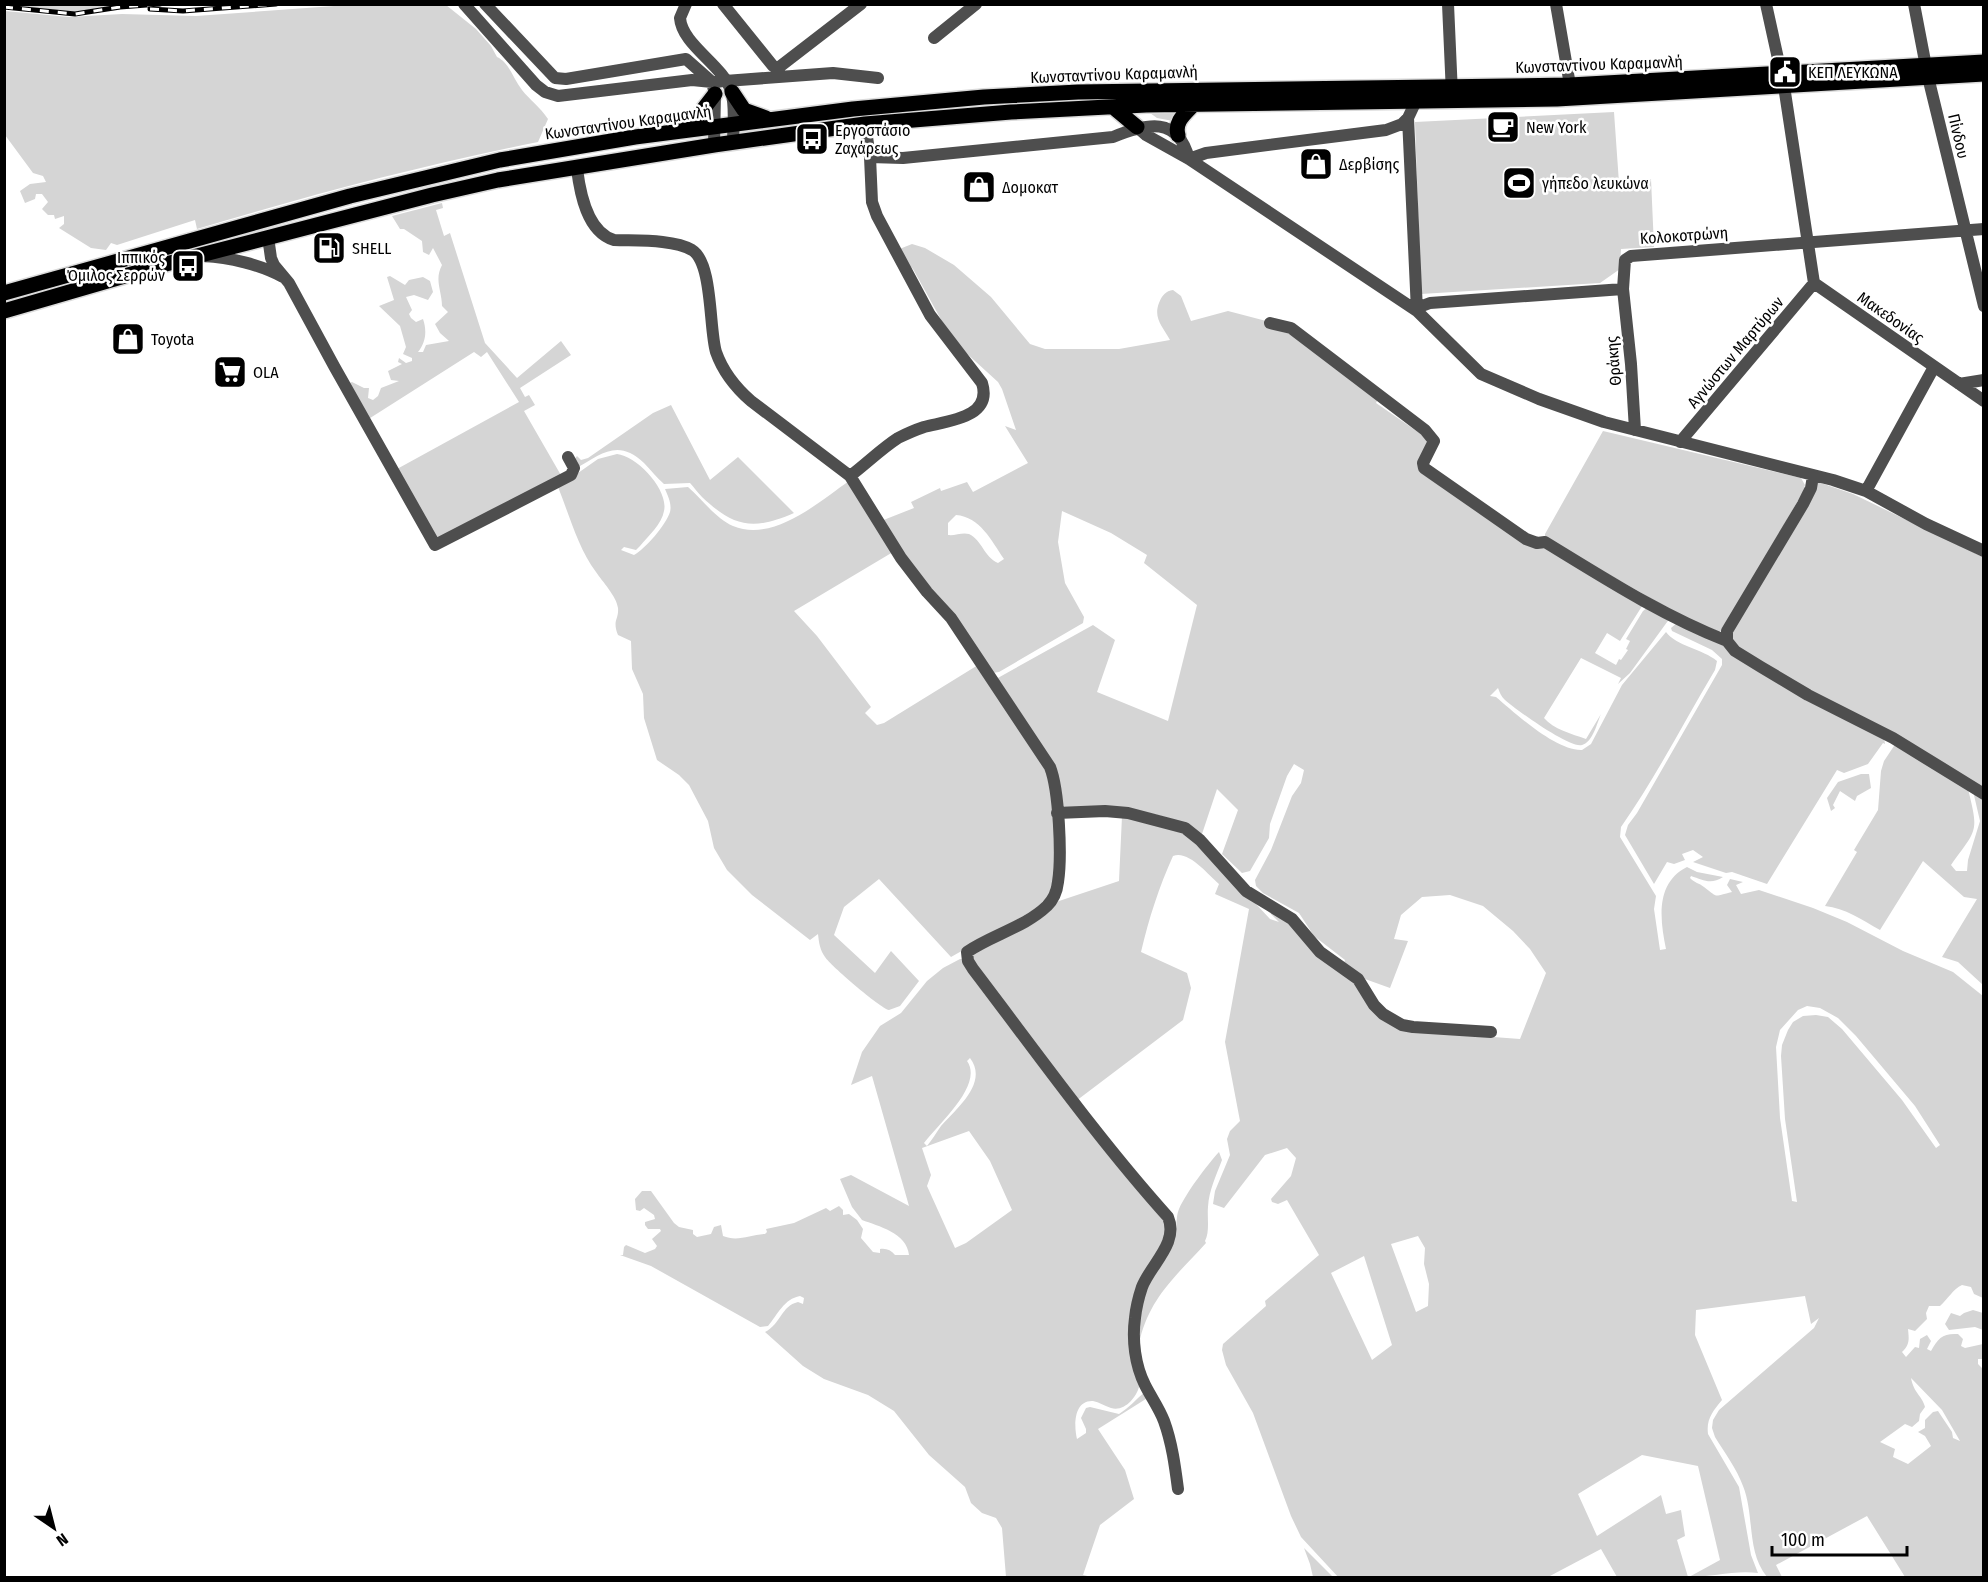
<svg xmlns="http://www.w3.org/2000/svg" width="1988" height="1582" font-family="'Fira Sans Condensed',sans-serif">
  <rect width="100%" height="100%" fill="#fff"/>
  <!-- green -->
  <path fill="#d5d5d5" fill-rule="evenodd" d="M362,4L446,5L476,29L491,46L497,57C510,63 513,79 522,90C530,100 540,107 548,119L538,142C423,165 310,195 197,229L195,220L117,245L111,243L106,250L91,248L59,228L64,224V216L55,219L54,215H48L42,209L48,202L42,194H36L35,199L25,203L20,191L30,184L46,182L43,176L33,173L5,135V11L69,17L122,14L196,16Z
    M11,5H122L119,10L72,12Z
    M1182,111L1173,121L1157,118L1150,113Z
    M1614,112L1619,183L1651,179L1654,247L1621,249L1620,269L1600,283L1421,294L1415,122Z
    M442,203L443,208L436,210L444,236L450,233L485,343L517,378L561,341L571,355L520,388L525,397L529,395L535,405L524,411L562,477L437,538L397,469L519,402L487,352L481,357L474,352L367,420L347,384L352,382L364,388H369L368,398L373,400L378,396L381,388L399,381L391,380L388,371L402,364L398,362L399,358L406,363L412,361V358L403,354L406,347L400,326L379,306L394,300L387,277L390,276L405,285L409,280L423,277L430,281L433,292L428,300L414,295L406,297L412,310L409,314L411,318L416,322L423,319C427,331 426,342 418,352H423L426,345L449,341L440,333L435,324L448,312L442,306C442,291 434,280 442,265L433,248L429,255L423,252L422,241L404,229H400L392,216Z
    M912,244L925,248L954,265L991,297L1030,344L1045,349H1119L1170,340C1163,327 1153,318 1159,303C1162,295 1166,291 1173,290L1181,296L1191,321L1228,311L1285,326L1311,340L1308,346L1379,397L1376,403L1431,441L1418,469L1424,475L1527,543L1543,546L1644,603L1620,641L1607,633L1595,653L1616,665L1619,659L1621,660L1628,650L1626,649L1630,641L1626,639L1643,611L1649,606L1670,618L1630,673L1618,684L1621,678L1581,658L1544,718C1553,729 1572,734 1586,739L1601,714C1597,723 1593,742 1582,745C1570,749 1515,709 1505,700C1501,696 1500,693 1498,688L1490,696L1496,697C1516,714 1556,751 1582,750L1591,744L1622,685L1666,632C1676,646 1703,649 1717,661L1715,670C1684,722 1656,777 1621,827L1620,837L1656,896L1654,909L1660,950L1666,949C1660,920 1655,883 1687,867L1697,872L1723,877C1711,885 1703,880 1691,876L1690,878C1695,883 1699,883 1704,887C1719,898 1712,897 1732,892L1727,885L1730,879L1743,882L1736,885L1741,894L1759,890L1813,908L1847,922L1903,951L1953,972L1983,996V1298L1974,1294L1971,1287L1962,1285C1953,1289 1948,1299 1940,1306H1929L1926,1313L1927,1319L1915,1331L1908,1329C1909,1339 1910,1345 1902,1352L1906,1357L1915,1347L1919,1348L1920,1339L1927,1335L1931,1341L1927,1349L1931,1351C1938,1338 1943,1333 1958,1334L1963,1339L1961,1346L1965,1348L1983,1344V1359H1978V1364L1984,1370L1983,1577H1905L1867,1516L1776,1565L1782,1577H1767C1746,1551 1755,1516 1743,1486C1737,1469 1724,1452 1715,1437L1712,1428L1713,1420L1719,1410L1814,1328L1819,1318L1811,1324L1805,1296L1696,1310L1695,1335L1722,1400C1713,1411 1706,1419 1708,1434L1739,1487L1751,1555L1758,1573C1735,1570 1712,1577 1689,1577L1720,1560L1698,1466L1642,1455L1578,1494L1597,1536L1661,1495L1666,1514L1681,1510L1685,1536L1677,1540L1688,1577H1617L1601,1549L1548,1577L1339,1578L1301,1537L1291,1516L1253,1413L1226,1365L1222,1350L1223,1344L1266,1306L1265,1301L1319,1255L1287,1200L1278,1204L1272,1202L1271,1199L1291,1176L1296,1158L1287,1148L1265,1155L1224,1208L1213,1204L1215,1191L1230,1155L1227,1139L1230,1131L1240,1121L1225,1042L1249,909L1215,894L1219,884C1208,875 1189,850 1173,856C1159,887 1149,918 1141,952L1187,973L1191,988L1183,1020L1076,1101L1060,1077L974,966L971,960L973,952L1037,916L1053,903L1119,881L1122,816L1153,820L1189,832L1270,919L1279,922L1259,902L1288,919L1311,946L1351,977L1381,1018L1388,1022L1413,1031L1520,1039L1546,973L1530,949L1513,931L1483,906L1450,895L1422,897L1401,915L1394,939L1408,941L1390,988L1365,979L1363,983L1343,966L1345,960L1314,936L1299,913L1263,893L1256,886L1255,880L1271,850L1292,796L1301,783L1304,770L1294,764L1287,776L1270,824L1269,838L1250,871L1242,873L1222,854L1238,810L1217,789L1201,837C1179,816 1144,811 1115,808C1099,807 1073,817 1061,804L1052,765L996,682V679L1093,625L1115,640L1097,692L1168,721L1197,605L1144,563L1147,555L1111,533L1062,511L1058,542L1065,583L1084,617L1083,623L999,672L992,673L949,608L923,582L881,521L914,508L911,502L940,488L941,491L967,482L973,492L1028,463L1005,426L1016,430L1002,389L998,382L964,351L943,323L913,269L903,259L897,250ZM956,515C980,517 991,540 1004,559L998,563C984,557 982,540 969,534C962,532 955,536 948,535V523ZM1807,1006L1820,1008L1838,1018L1856,1036L1915,1106L1940,1145L1936,1148L1902,1100L1842,1029L1828,1017L1816,1015L1803,1016L1793,1022L1788,1030L1782,1045L1781,1056L1785,1119L1797,1202L1792,1201L1780,1118L1776,1047L1780,1030L1798,1010ZM1418,1236L1425,1248L1424,1264L1429,1284L1428,1306L1416,1312L1391,1244ZM1364,1256L1392,1345L1372,1360L1331,1273ZM1911,1378L1942,1410L1960,1441L1953,1438L1952,1432L1938,1411L1933,1412L1925,1420V1428L1918,1432L1925,1436L1931,1446L1908,1464L1893,1457L1895,1449L1880,1442L1905,1424L1912,1427L1919,1421L1920,1414L1925,1407C1922,1395 1914,1394 1911,1378Z
    M671,405L710,480L738,457L794,513C753,531 734,527 702,497C697,492 694,487 690,483L664,484C657,478 651,470 644,463C618,438 601,454 575,469L573,461L577,456L581,460L588,458L653,413Z
    M1603,431L1801,478L1805,485L1803,492L1723,630L1717,633L1710,632L1545,538V534Z
    M617,454C637,456 669,490 664,511C662,524 648,536 640,546L636,550L624,547L621,550L634,555C645,549 666,525 670,512C672,504 668,496 665,489L688,487C702,499 715,518 733,526C773,543 819,502 849,481L893,552L794,611L817,636L871,707L865,713L877,725L884,723L978,665L1047,772L1053,801L1056,871L1046,903L951,957L879,879L844,907L834,935L875,973L891,951L919,981L900,1006L889,1010C880,1008 830,965 825,957C820,950 819,943 818,934L810,940L752,895L727,870L714,848L708,821L689,785L679,775L657,760L644,718L643,694L632,669L631,641L618,635C612,620 619,620 618,608C617,597 602,581 596,572C578,548 569,514 558,487L598,459Z
    M1818,482L1853,494L1983,557V791L1740,651L1730,634Z
    M1678,622L1723,642L1884,738L1885,744L1883,743L1868,764L1844,773L1837,770L1767,884L1732,872L1726,873L1693,862L1703,857L1693,850L1682,854L1685,860L1674,864L1667,862L1654,884L1625,835L1628,825L1637,813L1722,665V659L1712,650L1672,631L1671,628Z
    M1894,746L1903,747L1968,789C1979,833 1977,829 1951,865L1956,871H1967L1968,860L1980,821L1973,791L1983,798V985L1958,962L1942,957L1977,899L1964,897L1923,861L1880,930C1862,920 1845,908 1825,906L1857,852L1854,850L1878,810L1881,771L1884,761Z
    M1861,774H1869L1871,788L1857,796L1855,801L1840,791L1833,805L1835,808L1831,811L1827,798L1838,782Z
    M960,959H963L1169,1228L1140,1286L1139,1387C1136,1398 1124,1412 1111,1408C1105,1406 1099,1402 1093,1401C1073,1400 1074,1427 1077,1439L1086,1433V1429L1081,1418L1086,1408L1090,1407L1119,1414C1129,1408 1136,1399 1145,1392L1149,1397L1098,1429L1125,1470L1134,1499L1100,1525L1083,1575L1092,1577H1006L1002,1528L996,1518L982,1513L971,1503L965,1487L929,1455L894,1411L868,1395L824,1379L803,1366L765,1332C781,1324 781,1306 798,1302L803,1304L804,1298L800,1296C784,1299 778,1314 768,1326L760,1327L651,1266L620,1255H623L624,1247L626,1245L645,1253L655,1249L657,1246L652,1239L661,1231L660,1229H648L645,1225V1222L655,1219L654,1215L644,1208L640,1211L636,1210L635,1199L642,1191H651L674,1223L679,1227L693,1230V1234L697,1237L711,1234L714,1227L721,1225L723,1236C737,1242 750,1235 765,1234L767,1232L766,1229L794,1223L826,1208L830,1211L839,1206L843,1210V1215L849,1214L857,1220L863,1229L861,1238L873,1252L880,1253V1249C886,1248 891,1250 895,1255H909C907,1233 878,1226 862,1220L852,1207L840,1179L851,1175L909,1206L872,1076L851,1085L862,1052L880,1026L901,1013L927,981L943,968ZM970,1058C989,1083 956,1109 941,1126C936,1133 932,1140 927,1146L924,1143C938,1124 984,1085 967,1061ZM969,1131L990,1161L1012,1210L966,1243L955,1248L927,1186L931,1175L922,1148Z
    M1219,1152L1222,1160C1216,1176 1209,1190 1208,1207C1207,1218 1210,1231 1205,1241L1206,1243C1177,1275 1151,1296 1140,1339C1132,1287 1155,1282 1173,1241C1178,1230 1175,1218 1179,1209C1186,1193 1207,1165 1219,1152Z
    M1973,1310L1983,1313V1330L1975,1327L1949,1330L1945,1324L1951,1313L1960,1316L1964,1313Z
    M1304,1548L1333,1577H1313L1310,1564Z"/>
  <g fill="none" stroke-linecap="round" stroke-linejoin="round">
    <defs>
      <path id="major" d="M732,92L744,110L766,118
        M1113,107L1137,127
        M680,130L698,116L715,94
        M1178,135C1174,121 1186,113 1194,104
        M4,293L350,196L500,160L635,137L853,109L984,97L1078,92L1570,85L1984,62
        M4,311L166,264L432,195L498,180L714,145L865,124L1011,112L1146,105L1557,99L1984,74"/>
    </defs>
    <!-- major casing -->
    <use href="#major" stroke="#dbdbdb" stroke-width="18"/>
    <!-- minor -->
    <path stroke="#4e4e4e" stroke-width="12" d="M464,4L536,85L545,92L558,96L692,80L712,82L833,73L878,78
      M485,4L555,78L566,79L686,59L712,82L715,94L714,145
      M686,4L680,18C682,45 723,65 731,91C736,106 733,127 733,143
      M723,4L773,66L778,68L861,4
      M1448,4L1452,94
      M1556,4L1570,85
      M1766,4L1784,86L1814,283L1984,401
      M1914,4L1928,77L1984,306
      M934,38L976,4
      M1416,101L1408,118L1417,311
      M1137,127L1146,135L1189,159L1417,311L1481,374L1539,399L1604,422L1833,480L1866,491L1926,524L1984,551
      M870,157L903,158L1113,137C1147,123 1178,116 1189,159
      M1189,159L1206,153L1386,130L1402,124L1408,118
      M577,169C580,193 587,232 614,240C636,241 673,239 692,250C713,263 709,329 716,352C723,372 736,388 751,401L850,476L901,558L927,592L951,618L1050,767C1059,790 1062,856 1058,882C1057,891 1053,900 1047,906C1025,927 992,935 967,952L968,961L973,969C1037,1053 1098,1139 1168,1217C1179,1243 1151,1264 1142,1287C1139,1296 1136,1308 1135,1318C1132,1340 1135,1365 1145,1385C1151,1397 1159,1408 1164,1421C1172,1443 1175,1466 1178,1489
      M268,237L271,258L274,265L289,283L334,366L435,545L571,475L574,468L568,457
      M204,256C229,257 261,265 283,277
      M1623,289L1631,364L1635,430
      M1417,311L1422,306L1430,303L1623,289L1625,260L1631,256L1984,229
      M1270,323L1291,328L1425,430L1434,441L1423,463L1424,468L1526,539L1537,543L1545,542C1604,578 1663,616 1727,641
      M1959,384L1984,380
      M1680,442L1814,283
      M850,476C866,464 881,449 898,438C906,434 915,430 924,427C947,421 993,418 982,383L930,315L877,216L872,202L870,157L865,124
      M1813,476L1811,488L1803,504L1727,631V641L1735,651L1761,667L1808,695L1893,738L1984,794
      M1866,491L1934,367
      M1057,813L1105,811L1128,813L1185,828L1200,840L1246,891L1292,919L1320,952L1358,979L1374,1005L1383,1014L1402,1025L1413,1027L1491,1032"/>
    <!-- major -->
    <use href="#major" stroke="#000" stroke-width="15"/>
    <defs>
      <path id="rail" d="M4,7L75,14L120,7L160,4
        M150,9L183,11L276,4"/>
    </defs>
    <!-- rail casing -->
    <use href="#rail" stroke="#000" stroke-width="5"/>
    <!-- rail -->
    <use href="#rail" stroke="#fff" stroke-width="3" stroke-dasharray="9" stroke-linecap="butt"/>
  </g>
  <!-- icons -->
  <defs>
    <symbol id="civic-square" viewBox="-11 -11 22 22"><rect x="-9" y="-9" width="18" height="18" rx="4" fill="#000" stroke="#fff"/><path d="M-.6-6.5H3V-4.5H.6V-3L4-1V1h2V6H-6V1h2V-1L-.6-3ZM-1.2 2.5V6h2.4V2.5Z" fill="#fff"/></symbol>
    <symbol id="cafe-square" viewBox="-11 -11 22 22"><rect x="-9" y="-9" width="18" height="18" rx="4" fill="#000" stroke="#fff"/><path d="M-5.5-4.5H6V0H3Q3 3.5 0 3.5H-2.5Q-5.5 3.5-5.5 0ZM3-3.2v2h1.7v-2ZM-6 4.5H4V6H-6Z" fill="#fff"/></symbol>
    <symbol id="bus-square" viewBox="-11 -11 22 22"><rect x="-9" y="-9" width="18" height="18" rx="4" fill="#000" stroke="#fff"/><path d="M-5-6H5V4H4V6H2V4H-2V6H-4V4H-5ZM-3.5-4V0h7V-4ZM-3.5 1.2v1.5H-2V1.2ZM2 1.2v1.5H3.5V1.2Z" fill="#fff"/></symbol>
    <symbol id="shop-square" viewBox="-11 -11 22 22"><rect x="-9" y="-9" width="18" height="18" rx="4" fill="#000" stroke="#fff"/><path d="M-5-2.5h2.3a2.7 3.5 0 0 1 5.4 0H5L5.5 6h-11ZM-1.5-2.5h3a1.5 2.3 0 0 0-3 0Z" fill="#fff"/></symbol>
    <symbol id="stadium-square" viewBox="-11 -11 22 22"><rect x="-9" y="-9" width="18" height="18" rx="4" fill="#000" stroke="#fff"/><path d="M0-5a6.5 5 0 1 0 0 10a6.5 5 0 1 0 0-10ZM-3.5-1.8h7v3.6h-7Z" fill="#fff"/></symbol>
    <symbol id="fuel-square" viewBox="-11 -11 22 22"><rect x="-9" y="-9" width="18" height="18" rx="4" fill="#000" stroke="#fff"/><path d="M-5.5-6h7V0h2V4h1.3V-2.5L3-4.5l.8-.8L6-3V5H2.5V1h-1V6h-7ZM-4.2-4.7v3.2H.2V-4.7Z" fill="#fff"/></symbol>
    <symbol id="supermarket-square" viewBox="-11 -11 22 22"><rect x="-9" y="-9" width="18" height="18" rx="4" fill="#000" stroke="#fff"/><path d="M-6-5.5h2.5l.6 2H6L4.5 2H-2.5L-4.4-4H-6ZM-1.5 3.2a1.3 1.3 0 1 0 .1 0ZM3 3.2a1.3 1.3 0 1 0 .1 0Z" fill="#fff"/></symbol>
  </defs>
  <g fill-rule="evenodd">
    <use href="#civic-square" x="1766" y="53" width="38" height="38"/>
    <use href="#cafe-square" x="1484" y="108" width="38" height="38"/>
    <use href="#bus-square" x="793" y="120" width="38" height="38"/>
    <use href="#shop-square" x="1297" y="145" width="38" height="38"/>
    <use href="#stadium-square" x="1500" y="164" width="38" height="38"/>
    <use href="#shop-square" x="960" y="168" width="38" height="38"/>
    <use href="#fuel-square" x="310" y="229" width="38" height="38"/>
    <use href="#bus-square" x="169" y="247" width="38" height="38"/>
    <use href="#shop-square" x="109" y="320" width="38" height="38"/>
    <use href="#supermarket-square" x="211" y="353" width="38" height="38"/>
  </g>
  <g text-anchor="middle" stroke-width="5" stroke-linejoin="round" paint-order="stroke">
    <!-- street labels -->
    <g font-size="16" fill="#000" stroke="#fff">
      <text transform="translate(1599 64) rotate(-2)" y="6">Κωνσταντίνου Καραμανλή</text>
      <text transform="translate(1114 74) rotate(-2)" y="6">Κωνσταντίνου Καραμανλή</text>
      <text transform="translate(628 122) rotate(-8)" y="6">Κωνσταντίνου Καραμανλή</text>
      <text transform="translate(1959 136) rotate(77)" y="6">Πίνδου</text>
      <text transform="translate(1684 235) rotate(-4)" y="6">Κολοκοτρώνη</text>
      <text transform="translate(1891 317) rotate(35)" y="6">Μακεδονίας</text>
      <text transform="translate(1735 352) rotate(-50)" y="6">Αγνώστων Μαρτύρων</text>
      <text transform="translate(1613 361) rotate(-95)" y="6">Θράκης</text>
    </g>
    <!-- poi labels -->
    <g font-size="16" fill="#000" stroke="#fff" text-anchor="start">
      <text x="1808" y="78">ΚΕΠ ΛΕΥΚΩΝΑ</text>
      <text x="1526" y="133">New York</text>
      <text x="835" y="136">Εργοστάσιο<tspan x="835" dy="18">Ζαχάρεως</tspan></text>
      <text x="1339" y="170">Δερβίσης</text>
      <text x="1542" y="189">γήπεδο λευκώνα</text>
      <text x="1002" y="193">Δομοκατ</text>
      <text x="352" y="254">SHELL</text>
      <text x="165" y="263" text-anchor="end">Ιππικός<tspan x="165" dy="18">Όμιλος Σερρών</tspan></text>
      <text x="151" y="345">Toyota</text>
      <text x="253" y="378">OLA</text>
    </g>
  </g>
  <!-- border -->
  <rect width="1988" height="1582" fill="none" stroke="#000000" stroke-width="12"/>
  <!-- north arrow -->
  <g transform="translate(54 1528) rotate(145)" stroke="#ffffff" stroke-width="4.5" paint-order="stroke">
  <path d="M0-4.5L10 22L0 15L-10 22Z" fill="#000000"/>
  <text y="-9" font-size="16" font-weight="bold" text-anchor="middle" fill="#000000">N</text>
  </g>
  <!-- scale -->
  <path d="M1772 1546v9h135v-9" fill="none" stroke="#000000" stroke-width="3"/>
  <text x="1781" y="1546" font-size="18" fill="#000000" stroke="#ffffff" stroke-width="4.5" paint-order="stroke">100 m</text>
</svg>
